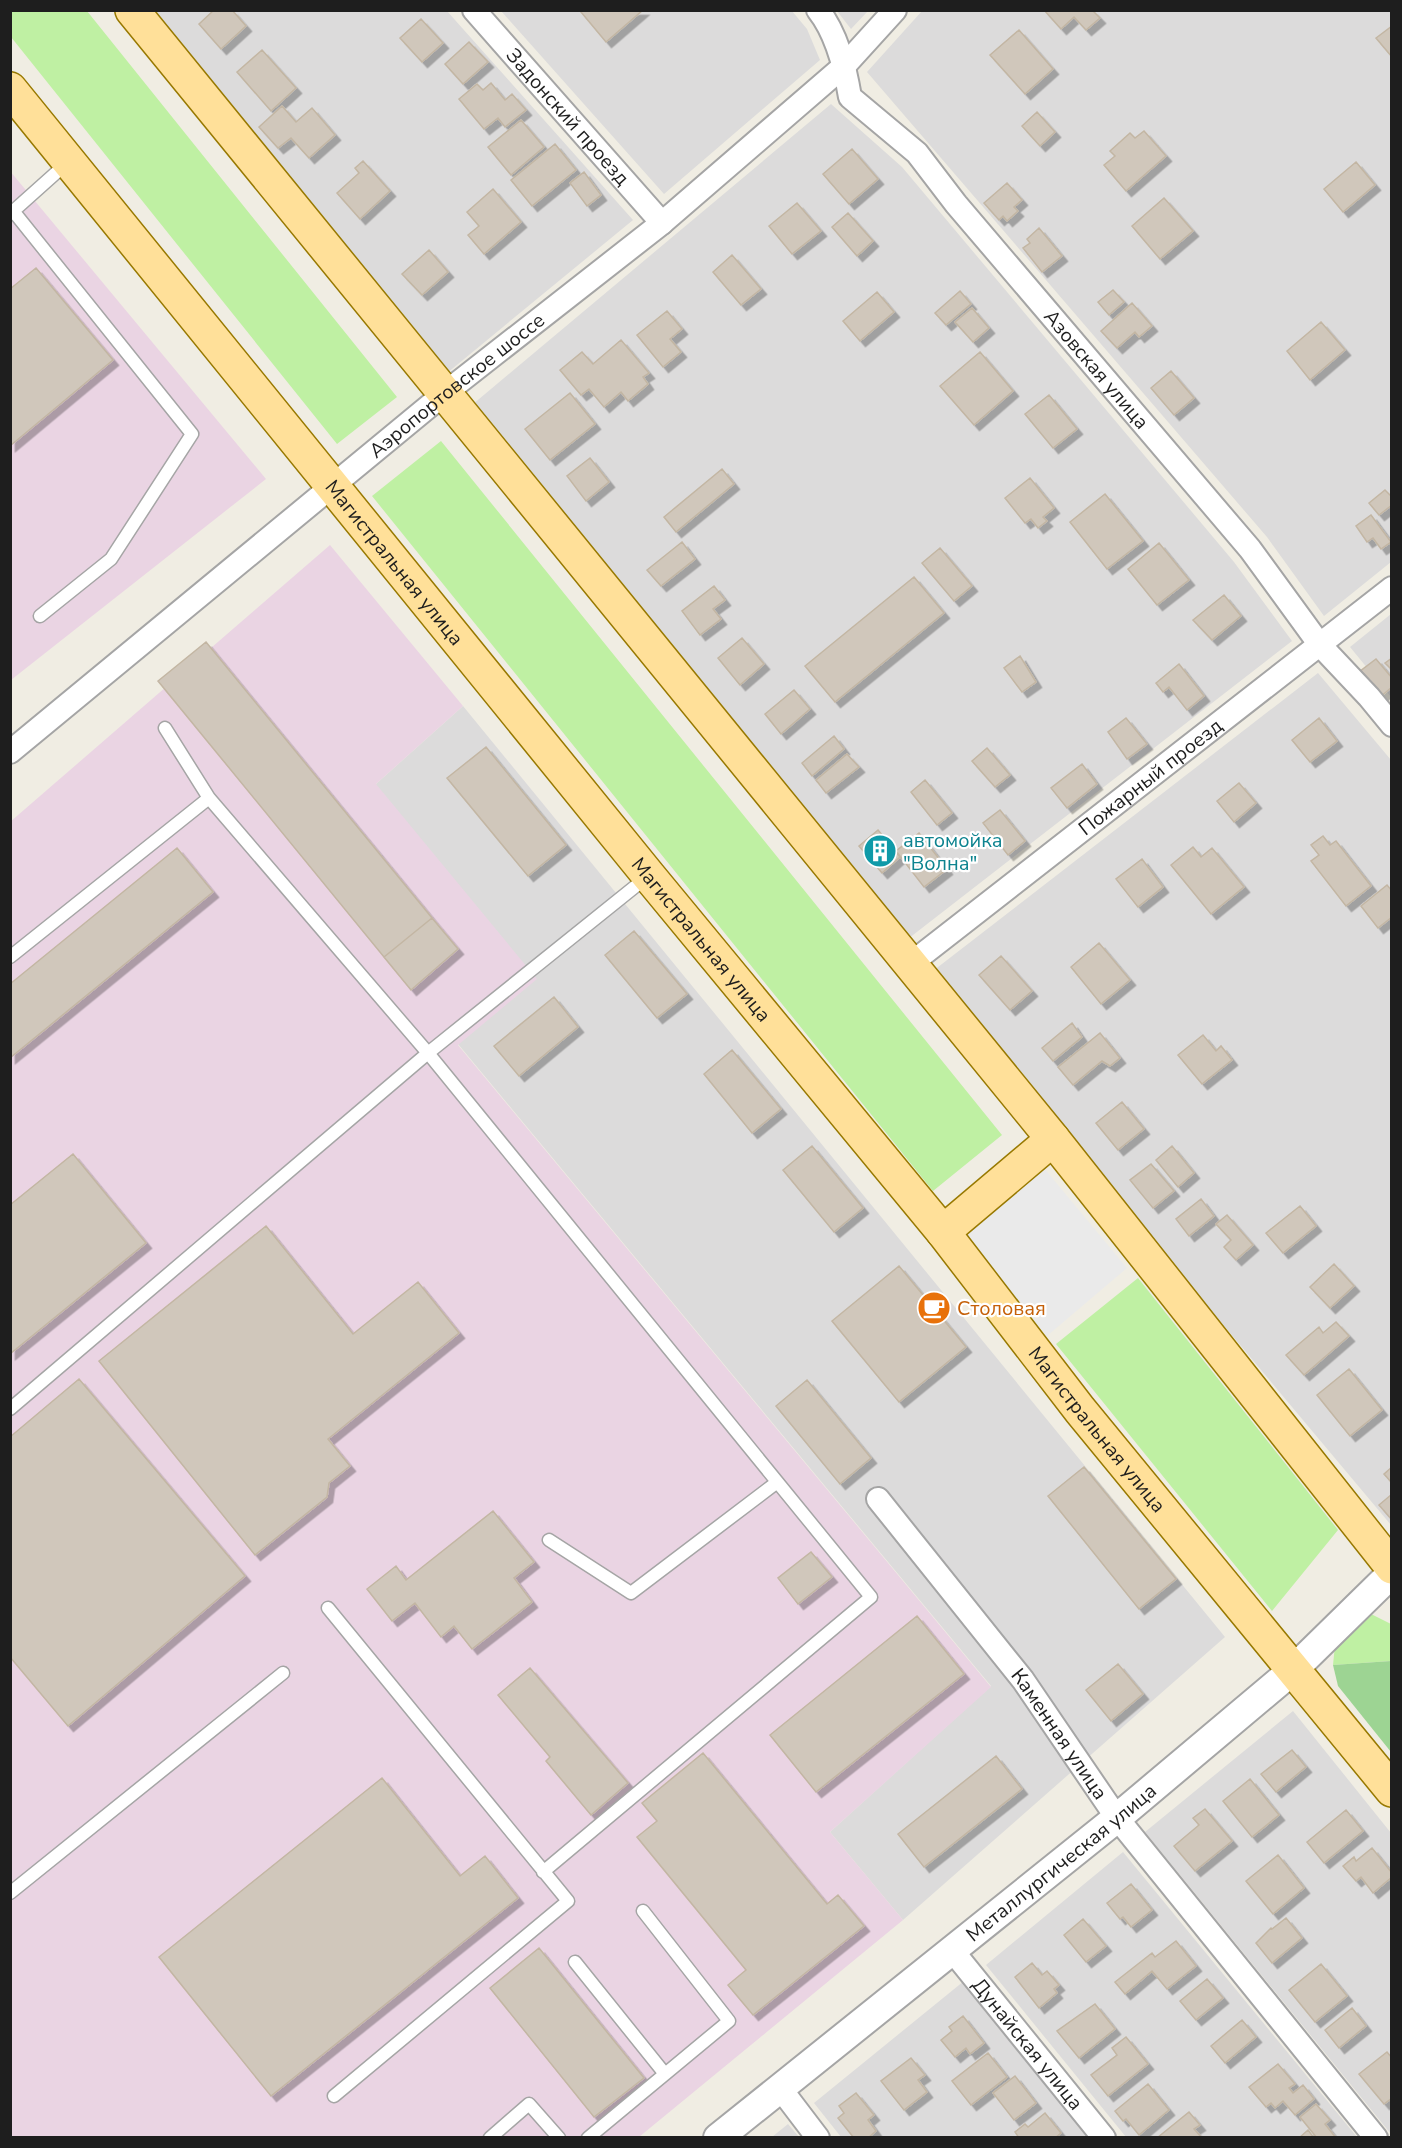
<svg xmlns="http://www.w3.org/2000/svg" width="1402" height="2148" font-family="'Nunito Sans',sans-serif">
  <defs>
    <filter id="shadow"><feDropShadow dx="5.5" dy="5.5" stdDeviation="0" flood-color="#0004"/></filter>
  </defs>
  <rect width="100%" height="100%" fill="#f0ede3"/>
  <!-- residential -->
  <path fill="#dcdbdb" d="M142,11H447L633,220L441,378Z
    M501,11H792L807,29L820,60L664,194Z
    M837,11H868L851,29Z
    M922,11H1391V562L1324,616L1267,537L867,72Z
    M831,104L902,167L1234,562L1292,641L904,942L466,410Z
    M1391,614V697L1350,647Z
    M1318,673L1391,760V1525L929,974Z
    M463,706L1225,1637L903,1920L830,1832L991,1686L458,1044L376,784Z
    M1293,1711L1391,1833V2134L1145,1832Z
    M1123,1852L1357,2137H1126L986,1965Z
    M964,1981L1091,2137H841L814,2103Z
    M788,2124L799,2137H772Z"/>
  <!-- industrial -->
  <path fill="#ead4e3" d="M10,171L266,479L11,680H10Z
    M330,545L463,706L376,784L537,979L458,1045L991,1687L830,1832L903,1920L639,2137H11L10,822Z"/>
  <!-- grass -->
  <path fill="#bff0a3" d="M11,10L87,11L397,397L337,444L11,37Z
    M441,441L1002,1135L933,1191L372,496Z
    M1138,1278L1338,1530L1272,1611L1056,1344Z
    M1371,1614L1391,1624V1661L1333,1665L1335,1645Z"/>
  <!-- forest -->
  <path fill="#9dd493" d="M1391,1661H1392L1391,1752L1338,1686L1333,1665Z"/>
  <!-- parking -->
  <path fill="#eaeaea" d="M1039,1162L1127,1268L1047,1336L958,1230Z"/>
  <!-- building -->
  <path fill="#d0c7bb" stroke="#c3b6a3" stroke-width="1.5" filter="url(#shadow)" d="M214,10H232L246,26L221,49L199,24Z
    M583,10H643L606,42L581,12Z
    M1044,10H1092L1100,18L1086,30L1074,17L1061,29Z
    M421,19L443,43L422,62L400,38Z
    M1392,26V57L1376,38Z
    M1019,30L1053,69L1025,94L990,55Z
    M469,42L488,62L463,84L445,64Z
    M262,50L296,88L271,111L237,72Z
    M491,83L505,100L512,94L526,110L505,127L498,118L484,129L459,99L477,84L483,90Z
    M282,106L296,122L312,108L335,135L309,158L291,138L278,148L259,127Z
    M1037,112L1055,132L1040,146L1022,126Z
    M521,120L544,147L511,175L488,147Z
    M1144,131L1166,156L1126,191L1104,165L1115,156L1110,151L1130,133L1135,138Z
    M555,144L576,170L532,206L511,180Z
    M852,149L878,179L849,204L823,174Z
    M363,161L390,191L360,219L337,193L359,173L355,168Z
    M1356,162L1375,185L1343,212L1324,189Z
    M584,172L601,195L587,206L570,183Z
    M1007,183L1022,200L1014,207L1018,211L1007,221L1003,216L999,220L984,203Z
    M493,189L521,222L484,254L468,235L479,226L467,212Z
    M1164,198L1193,231L1160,259L1132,226Z
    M797,203L821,231L792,254L769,226Z
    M848,213L873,241L857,256L832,227Z
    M1039,228L1062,256L1042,272L1023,248L1030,243L1027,239Z
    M429,250L448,272L422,295L402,274Z
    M732,255L761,289L741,305L713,272Z
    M36,268L113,360L10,446V289Z
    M1113,290L1124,302L1109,315L1098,302Z
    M960,291L971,304L946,325L935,313Z
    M877,292L894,312L860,341L843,321Z
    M1132,303L1152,326L1139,337L1135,332L1117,348L1101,331Z
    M972,308L989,328L973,342L955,322Z
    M667,311L682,329L670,339L681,352L663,367L637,335Z
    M1321,322L1345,350L1310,380L1287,351Z
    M621,340L649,373L643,377L648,384L628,401L621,392L604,407L589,389L581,395L560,370L582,352L593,364Z
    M980,352L1013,391L974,425L940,386Z
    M1171,371L1194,398L1174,415L1151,388Z
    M570,393L595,424L550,460L525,429Z
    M1049,395L1077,429L1053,448L1025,414Z
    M590,458L609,482L586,501L567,476Z
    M722,469L734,484L676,532L664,517Z
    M1030,478L1054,508L1043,517L1047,521L1038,528L1031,519L1025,523L1005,498Z
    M1385,490L1392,497V505L1379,515L1369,503Z
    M1105,494L1143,541L1107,569L1070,522Z
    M1371,515L1391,542L1381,549L1373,538L1367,542L1356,526Z
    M682,542L695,559L661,586L647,570Z
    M1159,543L1189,580L1157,605L1128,569Z
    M940,548L972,586L954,601L922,563Z
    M914,577L944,613L835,702L805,666Z
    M714,586L725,600L713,609L721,619L700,635L682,611Z
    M1224,595L1241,616L1212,640L1193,620Z
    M742,638L764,664L740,685L718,658Z
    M206,642L432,918L384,957L158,681Z
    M1020,656L1036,682L1022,692L1004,668Z
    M1392,658V670L1385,663Z
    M1376,659L1392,678V687L1379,698L1359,672Z
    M1179,664L1204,696L1187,710L1169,687L1163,692L1156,683Z
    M794,690L810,709L781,734L765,714Z
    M1126,718L1147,744L1127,759L1108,732Z
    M1319,718L1337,741L1310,762L1292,740Z
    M834,736L844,749L812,776L802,763Z
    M486,747L566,845L528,876L447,778Z
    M987,748L1010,775L995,787L972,761Z
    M847,754L859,767L826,793L816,780Z
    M1082,764L1097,784L1067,808L1051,788Z
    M925,780L952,813L937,825L911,792Z
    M1239,783L1256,803L1234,822L1217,801Z
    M1000,810L1025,841L1008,855L983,823Z
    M878,830L900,857L882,873L859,846Z
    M919,833L947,869L924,887L896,851Z
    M1323,836L1330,845L1336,841L1371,886L1346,906L1311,861L1319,855L1311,845Z
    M1193,847L1201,857L1212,848L1244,887L1211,914L1171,865Z
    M177,848L213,892L10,1058V984Z
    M1142,859L1163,887L1138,907L1116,879Z
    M1387,885L1392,891V917L1378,928L1361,906Z
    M432,918L458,949L411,990L384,957Z
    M634,931L687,994L657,1018L605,955Z
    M1099,943L1130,980L1101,1004L1071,967Z
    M1001,956L1032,991L1010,1010L979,975Z
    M554,997L578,1027L519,1076L494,1046Z
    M1072,1023L1082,1037L1053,1061L1042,1048Z
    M1100,1033L1120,1058L1110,1066L1102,1061L1073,1085L1058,1067Z
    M1203,1035L1216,1051L1221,1046L1232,1060L1202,1084L1178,1055Z
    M732,1050L781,1109L752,1133L704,1074Z
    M1122,1102L1144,1129L1118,1150L1096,1123Z
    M812,1146L863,1208L834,1232L783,1170Z
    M1172,1146L1194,1173L1178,1187L1156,1160Z
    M73,1154L146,1243L10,1354V1205Z
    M1151,1164L1174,1191L1153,1208L1130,1180Z
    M1201,1199L1214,1216L1189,1236L1176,1219Z
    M1300,1206L1316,1226L1283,1253L1266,1233Z
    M1227,1215L1253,1245L1236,1260L1224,1247L1231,1240L1216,1224Z
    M266,1226L353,1334L418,1282L459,1333L328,1439L350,1466L329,1483L327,1497L255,1555L99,1361Z
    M1334,1264L1354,1286L1330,1308L1310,1287Z
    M899,1266L966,1347L899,1402L832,1321Z
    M1336,1322L1349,1336L1304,1375L1286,1355L1319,1327L1323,1333Z
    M1349,1369L1382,1410L1350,1436L1317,1395Z
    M79,1379L245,1576L68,1726L10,1657V1437Z
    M807,1380L871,1458L840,1484L776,1406Z
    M1084,1467L1176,1579L1139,1609L1048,1496Z
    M1392,1467V1483L1384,1474Z
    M1392,1494V1520L1379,1505Z
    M493,1511L534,1562L514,1578L532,1602L472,1649L454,1626L441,1637L415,1603L392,1621L367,1589L396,1566L406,1580Z
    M811,1552L832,1577L798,1604L778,1578Z
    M917,1616L964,1674L816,1792L770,1735Z
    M1118,1664L1143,1694L1111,1721L1086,1690Z
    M530,1668L628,1783L591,1815L546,1761L550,1757L498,1695Z
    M1292,1750L1306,1767L1276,1792L1261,1774Z
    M703,1753L827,1904L838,1895L864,1926L753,2015L728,1985L746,1970L637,1837L657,1821L642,1803Z
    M996,1756L1022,1789L924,1867L898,1834Z
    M382,1778L460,1876L485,1856L518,1898L271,2096L159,1957Z
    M1250,1779L1279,1815L1252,1837L1223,1801Z
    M1205,1809L1232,1841L1195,1871L1174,1846L1199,1825L1193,1818Z
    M1346,1810L1363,1831L1324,1863L1307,1842Z
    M1372,1848L1392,1873V1877L1373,1893L1361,1877L1356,1881L1343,1866L1354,1857L1356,1861Z
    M1278,1855L1304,1888L1273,1914L1246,1881Z
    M1131,1884L1152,1910L1131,1927L1123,1917L1120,1919L1107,1903Z
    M1286,1918L1302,1938L1272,1963L1256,1943L1271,1928L1272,1929Z
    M1083,1919L1106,1946L1086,1962L1064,1935Z
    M1176,1941L1196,1966L1167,1989L1152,1971L1125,1994L1115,1982L1152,1953L1155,1957Z
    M539,1948L644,2078L594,2117L490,1988Z
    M1032,1963L1042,1975L1047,1971L1059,1985L1054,1989L1057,1993L1039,2008L1015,1977Z
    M1321,1964L1347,1996L1315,2022L1289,1990Z
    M1207,1979L1223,1998L1196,2020L1180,2001Z
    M1095,2004L1115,2029L1079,2058L1057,2031Z
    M1352,2008L1366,2026L1339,2048L1325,2030Z
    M963,2016L984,2043L970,2054L966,2048L955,2057L941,2040L952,2031L949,2027Z
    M1242,2020L1256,2037L1225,2063L1211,2046Z
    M1126,2037L1148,2064L1108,2096L1091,2075L1117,2055L1112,2048Z
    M1387,2052L1392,2058V2098L1384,2104L1359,2074Z
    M988,2053L1007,2077L971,2105L952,2081Z
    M911,2058L925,2075L918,2080L927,2092L904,2110L881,2081Z
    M1278,2064L1295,2084L1289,2088L1293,2093L1303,2085L1314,2099L1295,2115L1283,2101L1275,2108L1271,2103L1266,2107L1249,2087Z
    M1015,2076L1036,2103L1014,2120L993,2093Z
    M1148,2084L1169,2110L1139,2135L1126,2119L1123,2121L1115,2111Z
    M856,2093L874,2115L868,2120L876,2131L868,2138H854L838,2118L844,2113L839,2106Z
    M1316,2104L1330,2120L1325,2124L1336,2138H1317L1300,2117Z
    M1189,2112L1200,2125L1194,2129L1202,2138H1157Z
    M1045,2113L1061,2133L1055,2138H1019L1015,2132L1025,2124L1028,2127Z
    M1308,2130L1314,2138H1299Z"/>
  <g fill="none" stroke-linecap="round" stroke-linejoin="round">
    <defs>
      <path id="service" d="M14,212L192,434L111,559L40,616
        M10,214L67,163
        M10,957L209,798
        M10,1409L428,1053L209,798L165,728
        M549,1540L631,1593L776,1483
        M328,1608L568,1901L334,2096
        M543,1872L871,1597L428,1053L647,877
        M10,1893L283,1673
        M575,1962L665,2074
        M490,2138L529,2104L559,2138
        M588,2138L729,2021L643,1911"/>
      <g id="minor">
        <path id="s1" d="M474,10L662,223"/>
        <path id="s2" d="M818,10C837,34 845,67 850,97L917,153L956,204L1250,549L1320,645L1369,697L1392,725"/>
        <path id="s3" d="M10,752L445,393L662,223L845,65L895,10"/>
        <path id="s4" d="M909,965L1392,588"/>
        <path id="s5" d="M878,1499L1023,1680L1117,1818L1376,2138"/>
        <path id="s6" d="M951,1949L1104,2138"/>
        <path d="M780,2088L818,2138"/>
      </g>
      <g id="tertiary">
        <path id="s7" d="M718,2138L1117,1818L1293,1670L1392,1573"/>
      </g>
      <g id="primary">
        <path d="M132,10L1053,1139L1392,1567"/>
        <path id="s8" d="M10,89L649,876L943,1232L1080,1410L1392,1790"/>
        <path d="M943,1232L1053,1139"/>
      </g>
    </defs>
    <!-- service casing -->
    <use href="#service" stroke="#a5a5a5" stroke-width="15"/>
    <!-- minor casing -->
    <use href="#minor" stroke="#a5a5a5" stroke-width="26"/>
    <!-- tertiary casing -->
    <use href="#tertiary" stroke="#a5a5a5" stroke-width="32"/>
    <!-- primary casing -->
    <use href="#primary" stroke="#987900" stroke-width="36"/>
    <!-- service -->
    <use href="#service" stroke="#fff" stroke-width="12"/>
    <!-- minor -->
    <use href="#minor" stroke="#fff" stroke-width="22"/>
    <!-- tertiary -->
    <use href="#tertiary" stroke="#fff" stroke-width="28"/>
    <!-- primary -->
    <use href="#primary" stroke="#ffe099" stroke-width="33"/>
  </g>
  <!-- icons -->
  <defs>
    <symbol id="building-disc" viewBox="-11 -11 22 22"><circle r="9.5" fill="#0f9aa8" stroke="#fff"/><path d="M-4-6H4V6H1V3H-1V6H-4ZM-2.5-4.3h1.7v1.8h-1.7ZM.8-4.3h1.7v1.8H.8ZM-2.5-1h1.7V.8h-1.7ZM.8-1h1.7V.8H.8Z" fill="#fff"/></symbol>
    <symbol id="cafe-disc" viewBox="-11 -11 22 22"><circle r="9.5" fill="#e8710a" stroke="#fff"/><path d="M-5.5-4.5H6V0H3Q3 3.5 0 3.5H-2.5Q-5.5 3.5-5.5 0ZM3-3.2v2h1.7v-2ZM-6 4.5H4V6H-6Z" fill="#fff"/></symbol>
  </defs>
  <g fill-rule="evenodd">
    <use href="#building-disc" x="861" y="832" width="38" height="38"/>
    <use href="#cafe-disc" x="915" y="1289" width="38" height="38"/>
  </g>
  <g text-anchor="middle" stroke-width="4.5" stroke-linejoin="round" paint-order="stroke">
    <!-- street labels -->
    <g font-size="20" fill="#1e1e1e" stroke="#fff">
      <text dy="7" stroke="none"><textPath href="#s1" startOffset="142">Задонский проезд</textPath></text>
      <text dy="7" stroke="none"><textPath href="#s2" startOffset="462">Азовская улица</textPath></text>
      <text dy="7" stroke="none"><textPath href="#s3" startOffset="578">Аэропортовское шоссе</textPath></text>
      <text dy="7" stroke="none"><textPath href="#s8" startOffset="610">Магистральная улица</textPath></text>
      <text dy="7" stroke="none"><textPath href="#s4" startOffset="306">Пожарный проезд</textPath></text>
      <text dy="7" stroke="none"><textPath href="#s8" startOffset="1096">Магистральная улица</textPath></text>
      <text dy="7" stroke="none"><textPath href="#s8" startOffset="1726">Магистральная улица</textPath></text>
      <text dy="7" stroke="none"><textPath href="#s5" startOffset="297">Каменная улица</textPath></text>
      <text dy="7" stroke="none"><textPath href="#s7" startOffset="440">Металлургическая улица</textPath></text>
      <text dy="7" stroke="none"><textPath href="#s6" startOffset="122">Дунайская улица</textPath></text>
    </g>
    <!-- culture labels -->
    <g font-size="20" fill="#0d838f" stroke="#fff" text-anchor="start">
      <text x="903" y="847">автомойка<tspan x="903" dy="23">"Волна"</tspan></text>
    </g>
    <!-- food labels -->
    <g font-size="20" fill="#c56008" stroke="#fff" text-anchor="start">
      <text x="957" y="1315">Столовая</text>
    </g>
  </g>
  <!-- border -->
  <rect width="1402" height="2148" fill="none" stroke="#1e1e1e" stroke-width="24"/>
</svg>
